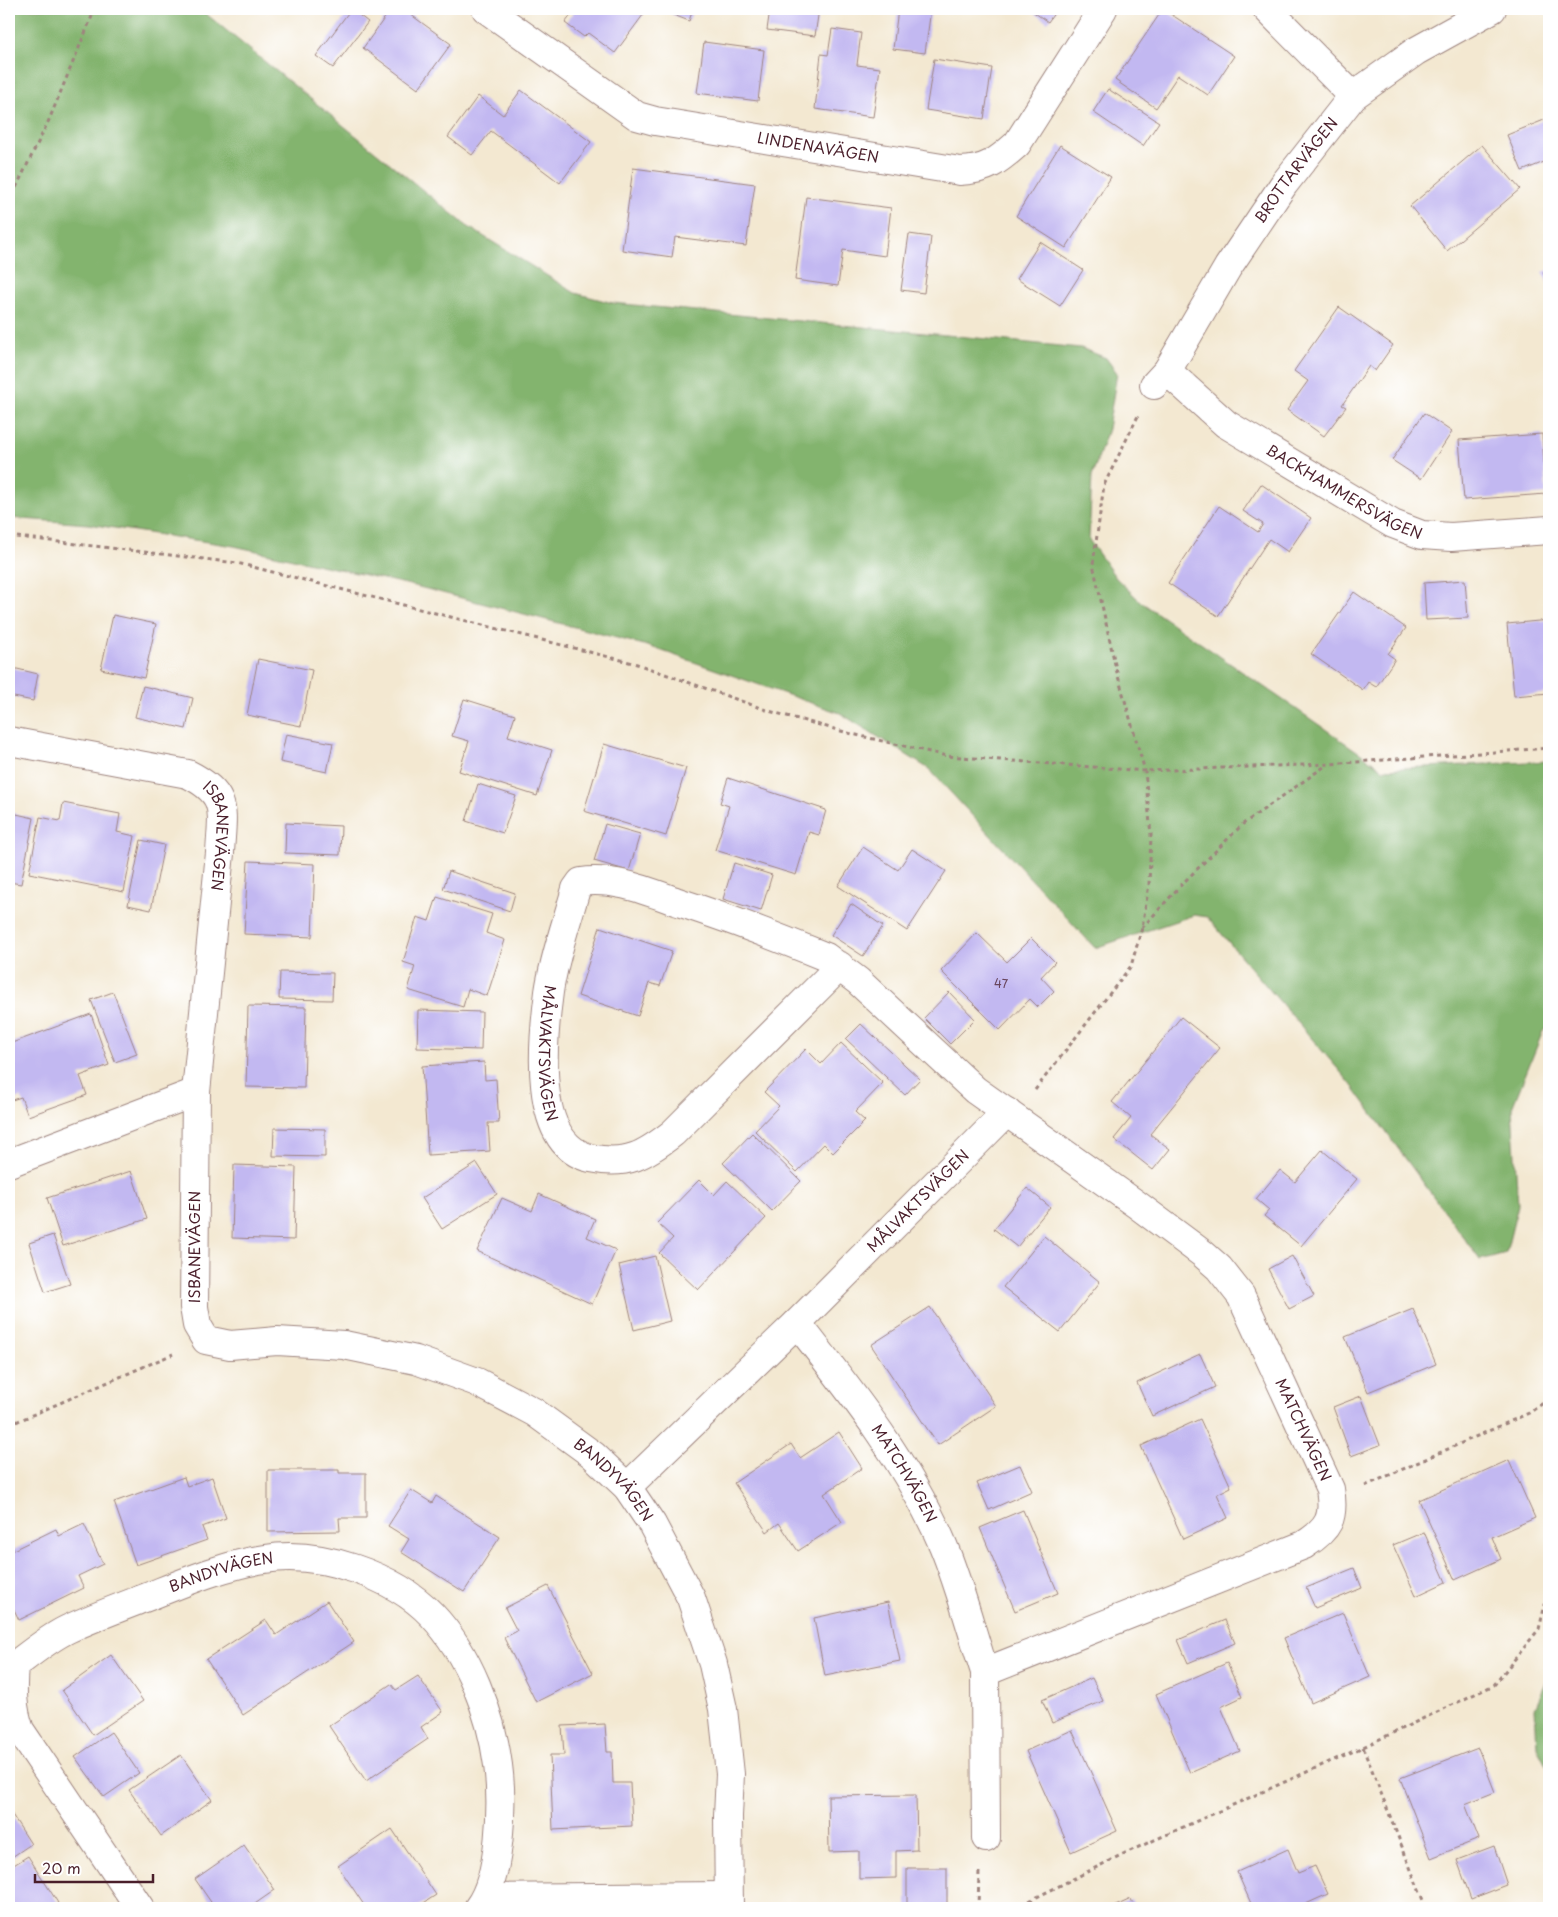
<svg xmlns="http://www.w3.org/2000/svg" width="1558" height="1917" font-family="'Playpen Sans',sans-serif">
  <rect width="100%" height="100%" fill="#fff"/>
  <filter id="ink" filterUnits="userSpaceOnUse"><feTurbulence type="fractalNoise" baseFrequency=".02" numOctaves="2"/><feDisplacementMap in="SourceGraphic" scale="10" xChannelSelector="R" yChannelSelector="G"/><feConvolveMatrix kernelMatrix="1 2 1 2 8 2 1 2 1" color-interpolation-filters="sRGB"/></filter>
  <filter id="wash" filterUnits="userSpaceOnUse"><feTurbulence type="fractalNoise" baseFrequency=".0096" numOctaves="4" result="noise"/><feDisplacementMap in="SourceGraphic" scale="20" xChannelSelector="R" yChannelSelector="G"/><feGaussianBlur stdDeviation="1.12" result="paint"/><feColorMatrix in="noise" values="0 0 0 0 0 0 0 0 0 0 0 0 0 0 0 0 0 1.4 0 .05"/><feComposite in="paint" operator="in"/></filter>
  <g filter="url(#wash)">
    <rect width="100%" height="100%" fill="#f3e8d1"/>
    <!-- forest -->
    <path fill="#83b46e" stroke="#666a4c" d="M9,9H200L467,226L575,293L613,303L1081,348L1106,358L1117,373L1108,429L1092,476L1089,540L1116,578L1141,602L1383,769L1549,761V1026L1543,1031L1512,1108L1518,1205L1506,1253L1480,1260L1350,1083L1207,917L1194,915L1095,948L929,769L840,713L648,646L415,586L234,546L88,524L9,518Z
      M1549,1675V1770L1537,1747L1535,1708Z"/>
    <g id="blocks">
      <!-- building -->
      <path fill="#c2b8f1" d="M351,9L368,22L333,68L316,56Z
        M391,9H403L451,44L418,89L363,48Z
        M576,9H643L646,11L615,53L588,33L584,37L565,23Z
        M667,9H693L689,21L666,12Z
        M770,9H819L815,36L767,30Z
        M898,9H931L925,53L893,49Z
        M1029,9H1057L1048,22Z
        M1163,9L1234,56L1208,95L1178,75L1156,108L1115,80Z
        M832,29L861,33L857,65L880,68L873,117L815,109L821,54L828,55Z
        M704,42L764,50L758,101L697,93Z
        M934,59L992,68L984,119L926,110Z
        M1108,89L1159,122L1143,146L1093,112Z
        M521,90L591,142L560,183L491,131L472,155L448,137L478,96L503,115Z
        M1549,118V160L1522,171L1507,135Z
        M1060,145L1111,177L1066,248L1016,216Z
        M1482,145L1520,189L1447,251L1410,206Z
        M633,168L755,184L746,246L675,237L672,257L622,250Z
        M806,197L891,208L885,256L843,250L838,286L795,280Z
        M909,234L931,237L924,293L901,290Z
        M1040,242L1083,270L1060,306L1017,279Z
        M1549,270V286L1543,272Z
        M1339,307L1393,345L1375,371L1369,366L1342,405L1346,407L1324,436L1287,410L1308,381L1294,371Z
        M1424,413L1452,432L1421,479L1392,460Z
        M1542,434L1546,494L1464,500L1459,440Z
        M1261,484L1311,518L1288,552L1269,539L1218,616L1168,583L1219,506L1258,532L1263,524L1243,511Z
        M1465,580L1468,618L1426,620L1424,583Z
        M1354,592L1406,628L1388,654L1395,659L1376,687L1368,682L1363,690L1311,654Z
        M113,615L156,624L144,678L101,669Z
        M1549,620V693L1514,696L1507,624Z
        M258,659L312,670L301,726L247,715Z
        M9,667L38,674L33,701L9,696Z
        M143,686L193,698L186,729L135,717Z
        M464,699L515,715L508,736L552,750L537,796L459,771L469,741L452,736Z
        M286,734L333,743L327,772L280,762Z
        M604,744L686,768L666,836L584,811Z
        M728,778L826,810L819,835L809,832L796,875L715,850L729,806L720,803Z
        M478,784L516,796L503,833L466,821Z
        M63,803L120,814L117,832L135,836L124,892L29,873L40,817L60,821Z
        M12,813L34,818L21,884L9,882V828Z
        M286,823L341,826L340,855L285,853Z
        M605,824L640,834L629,871L594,861Z
        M141,840L164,845L151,910L128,905Z
        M863,847L898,870L912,849L946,871L907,931L838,886Z
        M248,861L315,864L312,937L244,934Z
        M734,863L772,875L761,911L723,899Z
        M449,871L515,893L510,911L443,889Z
        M437,897L492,914L486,933L505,940L487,996L468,989L463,1007L408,990L415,966L403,962L417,917L429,921Z
        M851,904L883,926L863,956L831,935Z
        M600,927L672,951L660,986L649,983L638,1016L578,996Z
        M977,933L1007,962L1031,938L1055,962L1041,977L1054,991L1038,1007L1030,999L1000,1030L941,971Z
        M280,972L333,973L332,1000L279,999Z
        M113,992L137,1054L115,1062L91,1000Z
        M949,992L975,1019L950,1044L924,1018Z
        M248,1006L306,1007L304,1088L246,1087Z
        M418,1010L482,1012L481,1050L417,1048Z
        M91,1014L109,1065L80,1076L87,1095L28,1116L21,1097L9,1101V1044Z
        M1181,1017L1220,1048L1150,1134L1170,1149L1153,1170L1114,1139L1131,1118L1112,1102Z
        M861,1024L920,1079L905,1095L846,1039Z
        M841,1043L883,1083L855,1112L865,1121L833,1153L824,1144L797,1172L755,1131L779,1106L764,1092L806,1049L821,1064Z
        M484,1062L485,1080L496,1079L499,1123H488L490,1151L428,1155L422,1066Z
        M274,1128L325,1129V1157L273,1156Z
        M752,1133L801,1181L772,1211L723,1163Z
        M1322,1150L1357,1179L1301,1246L1264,1216L1269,1210L1256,1199L1280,1170L1295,1182Z
        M477,1163L497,1194L442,1229L422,1198Z
        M234,1165L296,1167L294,1240L232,1238Z
        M131,1171L147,1219L63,1246L47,1198Z
        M699,1180L714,1195L727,1181L766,1218L698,1290L659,1253L673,1238L657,1223Z
        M1027,1188L1050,1207L1017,1247L994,1229Z
        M539,1194L595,1219L587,1237L616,1250L592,1304L477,1251L502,1198L532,1211Z
        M53,1235L70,1284L45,1292L29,1243Z
        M1044,1236L1100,1282L1060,1332L1003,1287Z
        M655,1256L670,1321L634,1330L619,1265Z
        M1292,1256L1314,1296L1289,1309L1268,1269Z
        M930,1307L996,1406L938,1445L871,1345Z
        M1413,1309L1436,1364L1368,1392L1345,1337Z
        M1200,1354L1215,1387L1152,1416L1137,1383Z
        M1361,1396L1380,1445L1351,1456L1333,1407Z
        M1200,1419L1231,1487L1217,1494L1228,1518L1183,1539L1141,1446Z
        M839,1432L862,1468L824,1494L842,1522L798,1551L779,1523L767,1532L734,1483L791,1444L800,1458Z
        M1509,1460L1535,1518L1492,1537L1501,1559L1455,1580L1419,1500Z
        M1020,1465L1032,1491L989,1510L977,1483Z
        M268,1470H339V1473H366V1518H339L340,1531L268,1532Z
        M184,1477L187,1486L212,1477L226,1518L202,1527L207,1540L136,1565L114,1502Z
        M411,1490L432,1503L436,1496L500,1537L464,1592L401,1552L409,1539L388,1526Z
        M1023,1510L1058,1593L1015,1611L980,1528Z
        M84,1524L103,1564L78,1576L84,1588L19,1620L9,1599V1552L56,1529L59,1536Z
        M1424,1532L1446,1582L1416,1596L1393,1545Z
        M1354,1568L1362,1588L1315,1608L1306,1588Z
        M548,1586L593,1673L536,1702L504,1638L517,1631L505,1608Z
        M327,1601L354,1642L243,1715L206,1659L266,1620L276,1635Z
        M888,1602L900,1661L825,1676L814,1618Z
        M1343,1613L1370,1677L1311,1703L1284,1638Z
        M1225,1620L1235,1643L1188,1663L1178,1640Z
        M111,1655L143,1701L93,1735L62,1690Z
        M1227,1663L1242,1697L1221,1707L1240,1751L1190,1773L1156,1694Z
        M418,1676L443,1712L421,1727L428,1739L366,1781L329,1726L391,1684L396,1690Z
        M1092,1678L1103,1701L1052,1723L1042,1700Z
        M605,1724L607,1752H612L613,1783H630L632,1826L553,1830L550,1755H564L562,1726Z
        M1072,1730L1117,1831L1071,1852L1026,1751Z
        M111,1732L139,1773L104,1797L75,1757Z
        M1478,1748L1495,1792L1465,1804L1479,1839L1431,1858L1400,1778Z
        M181,1755L212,1800L161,1836L129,1790Z
        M916,1795L917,1850L896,1851V1878L859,1879V1851L829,1852L828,1796Z
        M9,1810L31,1844L9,1859Z
        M392,1829L436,1895L416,1908H366L338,1866Z
        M244,1845L275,1890L249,1908H215L195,1879Z
        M1494,1846L1507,1885L1471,1899L1457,1860Z
        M1288,1849L1298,1873L1315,1866L1328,1894L1297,1908H1253L1237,1872Z
        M28,1856L58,1903L50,1908H9V1868Z
        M907,1868H947V1907H907Z
        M1131,1899L1135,1908H1111Z"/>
    </g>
  </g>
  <g filter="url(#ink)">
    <use href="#blocks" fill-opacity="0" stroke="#9e847e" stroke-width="1"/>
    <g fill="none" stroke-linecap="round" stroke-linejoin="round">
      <defs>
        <g id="minor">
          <path id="s1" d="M486,9L637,116L655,121L960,171C987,170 998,161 1017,144L1103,9"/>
          <path d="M1267,9L1353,96"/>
          <path id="s2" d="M1167,371L1226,424L1393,524L1422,535L1451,537L1549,530"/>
          <path id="s3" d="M1154,385L1167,371L1228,267L1284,184L1353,96L1416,51L1492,9"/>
          <path id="s4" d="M9,741L188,774C230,795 222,812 220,853L196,1092L194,1307L197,1325L206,1340L230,1345L277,1341L344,1345L416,1360L477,1382L534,1412L593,1455L627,1487L652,1524L691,1598L713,1664L723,1709L730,1774L728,1816L729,1908"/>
          <path d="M9,1163L196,1092"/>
          <path id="s5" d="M797,1323C852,1393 908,1463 943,1545C960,1586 971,1630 985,1672L1304,1545C1329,1529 1335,1518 1330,1489L1241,1296L1219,1268L1203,1254L1136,1204L975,1090L858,981L826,957C777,937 728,918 678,902C647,891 614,877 581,882L576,889C567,922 554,957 549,992C543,1037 531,1144 590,1158C627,1166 645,1155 673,1133L840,966"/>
          <path id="s6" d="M627,1487L797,1323L1007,1112"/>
          <path d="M985,1672L986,1838"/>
          <path d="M486,1898L728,1896"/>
          <path id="s7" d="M140,1908L20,1730C12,1708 12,1689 14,1666C31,1653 49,1638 68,1629C94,1617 121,1607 147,1597C185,1582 224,1565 265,1559C319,1550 394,1575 432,1615C469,1654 491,1713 498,1765C503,1803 501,1878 478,1908"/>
        </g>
      </defs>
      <!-- minor casing -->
      <use href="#minor" stroke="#9e847e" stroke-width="30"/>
      <!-- path -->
      <path stroke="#9e847e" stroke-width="3" stroke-dasharray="4 4" stroke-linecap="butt" d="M9,202L49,120L95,9
        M9,536L237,563L637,664L769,711L852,734L947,756L1145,771L1328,764L1549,748
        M1142,928L1183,883L1243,824L1328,764
        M1035,1090L1131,966L1142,928L1149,884L1151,835L1145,771L1116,669L1093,564L1104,485L1139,414
        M9,1425L173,1354
        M1365,1486L1529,1413L1549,1399
        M1363,1747L1426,1908
        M978,1908L979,1871
        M1015,1908L1123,1854L1363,1747L1494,1685L1539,1629L1549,1589"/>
      <!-- minor -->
      <use href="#minor" stroke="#fff" stroke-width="28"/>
    </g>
  </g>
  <g text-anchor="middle" stroke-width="4" stroke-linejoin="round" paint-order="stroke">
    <!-- number labels -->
    <g font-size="12" fill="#68455c">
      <text x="1001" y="988">47</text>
    </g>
    <!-- street labels -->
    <g font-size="15" fill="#4a1f2b" stroke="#fff">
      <text dy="5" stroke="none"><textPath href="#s1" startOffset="369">LINDENAVÄGEN</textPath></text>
      <text dy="5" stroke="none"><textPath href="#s3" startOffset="258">BROTTARVÄGEN</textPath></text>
      <text dy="5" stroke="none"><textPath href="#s2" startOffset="216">BACKHAMMERSVÄGEN</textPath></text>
      <text dy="5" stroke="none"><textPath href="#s4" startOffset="258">ISBANEVÄGEN</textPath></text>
      <text dy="5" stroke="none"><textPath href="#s5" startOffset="1996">MÅLVAKTSVÄGEN</textPath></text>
      <text dy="5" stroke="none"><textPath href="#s6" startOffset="408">MÅLVAKTSVÄGEN</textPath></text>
      <text transform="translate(195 1247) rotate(-90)" y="5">ISBANEVÄGEN</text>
      <text transform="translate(1303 1430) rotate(65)" y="5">MATCHVÄGEN</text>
      <text dy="5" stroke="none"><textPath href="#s5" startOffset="185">MATCHVÄGEN</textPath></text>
      <text dy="5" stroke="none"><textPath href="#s4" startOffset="1214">BANDYVÄGEN</textPath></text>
      <text dy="5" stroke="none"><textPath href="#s7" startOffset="509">BANDYVÄGEN</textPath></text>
    </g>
  </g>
  <!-- margin -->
  <rect width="1558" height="1917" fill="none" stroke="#fff" stroke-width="30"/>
  <!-- scale -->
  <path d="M35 1874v8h118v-8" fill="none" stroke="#4a1f2b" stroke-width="2.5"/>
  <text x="42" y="1874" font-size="15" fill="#4a1f2b" stroke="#ffffff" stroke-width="4" paint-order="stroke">20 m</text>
</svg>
